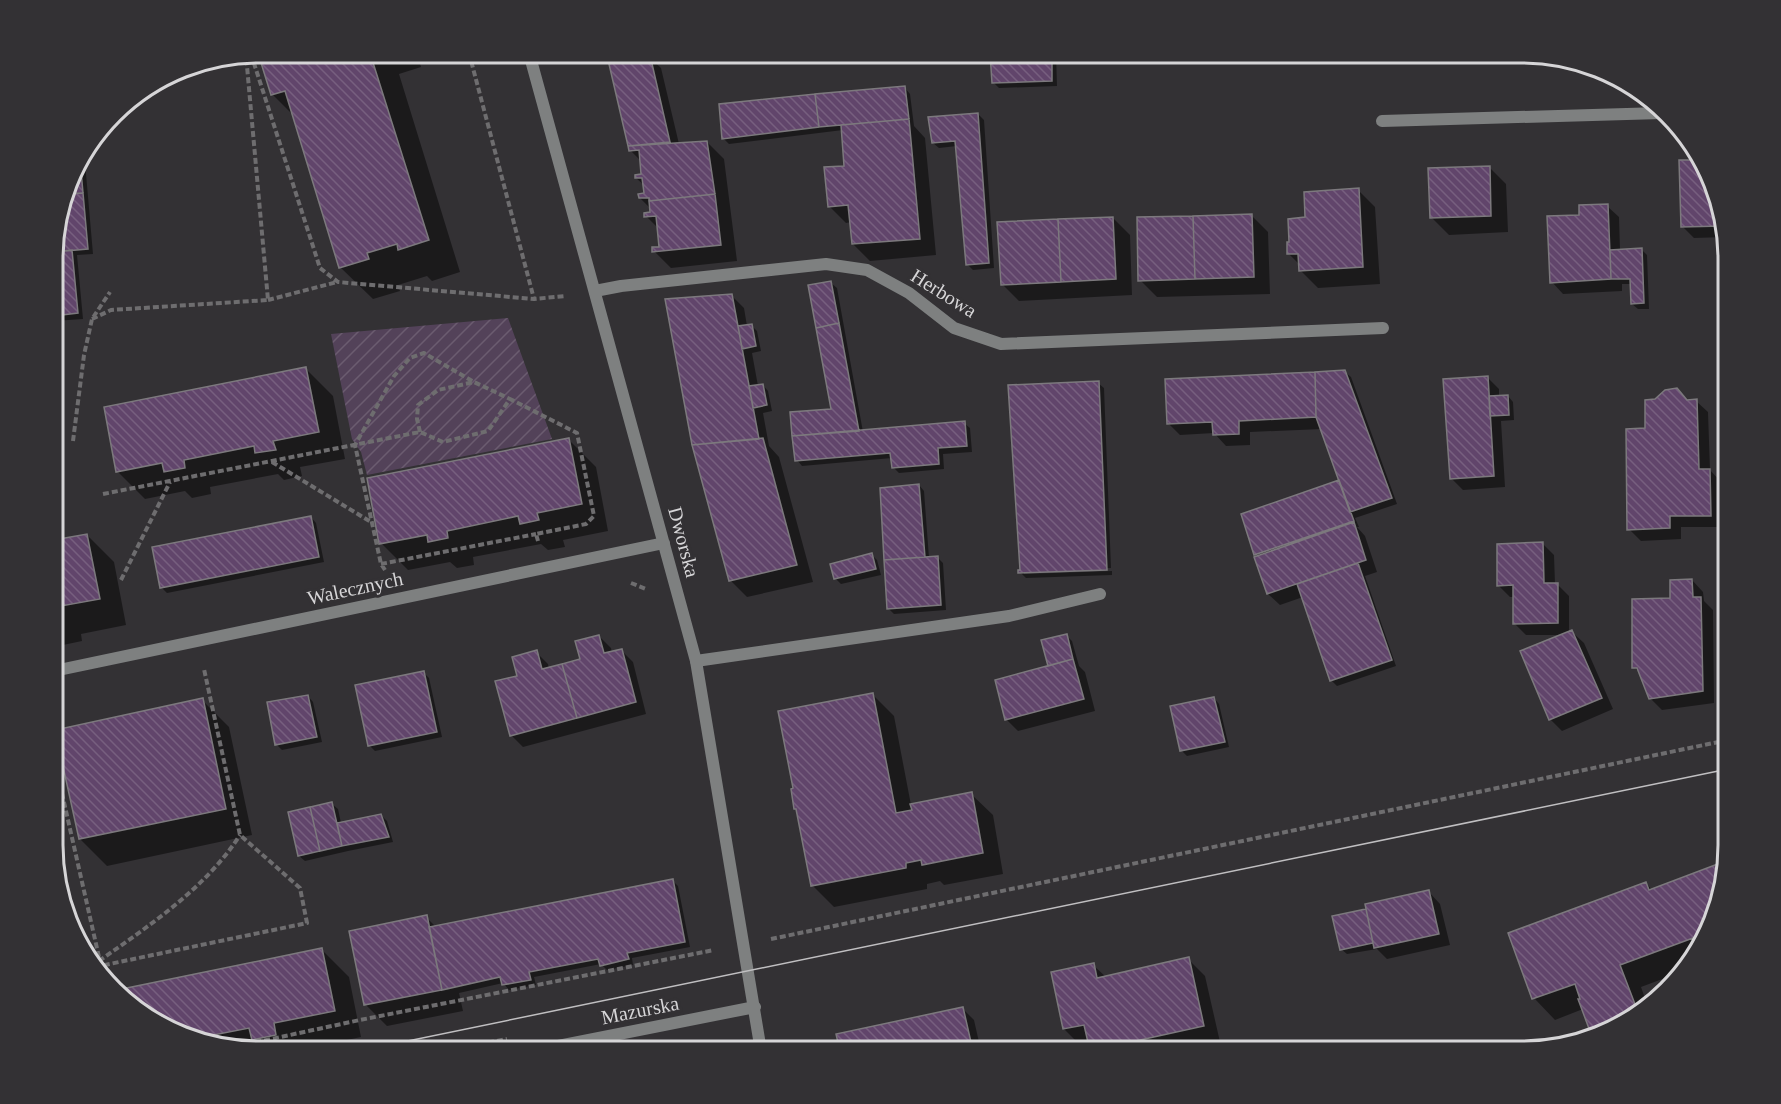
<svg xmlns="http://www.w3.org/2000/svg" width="1781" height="1104" font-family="'Times New Roman',serif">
  <defs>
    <pattern id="garden-furrows" width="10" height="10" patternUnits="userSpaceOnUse" patternTransform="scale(1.5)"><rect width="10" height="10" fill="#534259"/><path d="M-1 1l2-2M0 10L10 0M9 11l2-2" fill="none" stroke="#6b5c70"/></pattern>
    <pattern id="building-back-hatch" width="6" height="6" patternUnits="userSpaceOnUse" patternTransform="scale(1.5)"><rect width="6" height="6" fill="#61456b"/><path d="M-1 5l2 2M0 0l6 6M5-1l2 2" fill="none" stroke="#775f7f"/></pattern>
  </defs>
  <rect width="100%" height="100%" fill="#333134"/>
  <!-- garden -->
  <path fill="url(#garden-furrows)" d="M508,318L552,439L367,475L361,452L352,439L331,334Z"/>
  <!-- shadow -->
  <path fill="#0007" fill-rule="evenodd" d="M260,53H417L421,67L399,74L460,272L432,281L427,276L398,285L400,291L373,299L340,267L294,116L272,94Z
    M992,53H1056L1057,86L999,88L993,82Z
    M649,57L661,68L679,144L707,142L724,159L737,261L671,268L654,251L660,248L659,229L646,216L652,213L651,209L640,198L646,194L645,186L636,178L642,175L641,161L630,150L611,65Z
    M905,88L910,94L914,126L925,138L936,255L870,261L853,244L851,222L846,223L829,206L846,167L843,130L729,144L723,138Z
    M978,114L984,120L994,268L973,270L967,264L957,146L939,148L933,143Z
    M81,158L85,162L93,254L77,255L83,319L54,321V232L74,167Z
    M1702,161L1726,237L1694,238L1682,226L1680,162Z
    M1489,167L1506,184L1508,232L1449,235L1432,218Z
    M1358,190L1375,207L1380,284L1318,288L1301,271L1300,265L1289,254L1306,219Z
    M1607,206L1619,217L1620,250L1641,249L1647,255L1649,309H1638L1632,304V284H1622V291L1563,294L1552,282Z
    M1251,215L1268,232L1270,294L1157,297L1140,280Z
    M1113,218L1130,235L1132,295L1019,301L1002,284Z
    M831,283L837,288L863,432L964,423L970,428L972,452L943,454L944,469L899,473L893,467L892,458L802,466L797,460L832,410Z
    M732,296L744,308L747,326H752L757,331L761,351L752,353L758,386L763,385L768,391L772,411L763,413L769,446L779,457L813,582L747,597L730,580Z
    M54,358L60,364L61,409L54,410Z
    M306,369L333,396L345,459L300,467L302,476L284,480L278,474L210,487L211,494L192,498L185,491L145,499L118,472Z
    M1345,372L1351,377L1397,504L1355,518L1359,527H1357L1365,536L1377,572L1365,576L1396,666L1337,686L1331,680L1303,597L1280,605L1268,594L1258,557L1256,554L1341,481L1322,429L1250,432V445L1226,446L1214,433L1180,435L1168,423Z
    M1487,377L1499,389V397L1508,396L1513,402L1514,420L1501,421L1505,487L1463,490L1451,478Z
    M1098,383L1104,388L1111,568L1024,571V574L1112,571V575L1026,578L1020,572Z
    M1677,389L1688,401H1696L1708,412L1710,470L1721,482L1722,527H1681V539L1641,541L1629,529L1647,429L1655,401Z
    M569,440L596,467L608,531L563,540L565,547L548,550L541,544L473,557L474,565L457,568L450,562L408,570L381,543Z
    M919,485L924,491L929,558H938L943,563L946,610L894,614L889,609Z
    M311,517L316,523L324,562L167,593L161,587Z
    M87,535L114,562L126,625L81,634L82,641L63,645L58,639L54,640V542Z
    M1542,543L1554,555L1555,584H1557L1569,596V633L1572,632L1584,643L1613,709L1562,731L1550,719L1564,635H1526L1514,623V597H1510L1498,585Z
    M871,554L877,560L881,575L841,584L836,579L832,565Z
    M1692,580L1703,592L1704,601L1713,610L1714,703L1662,710L1650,698L1642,675L1634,667L1672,599Z
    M599,636L611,648L612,653L621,650L633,662L646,714L523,747L511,735L519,677L536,652L548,664L549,669L582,660Z
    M1067,636L1072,641L1079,666L1085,672L1095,711L1018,731L1006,719L1050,667Z
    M423,672L429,678L442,737L375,751L369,745Z
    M873,695L894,716L911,805L971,794L993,815L1003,874L944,885L940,881L927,884V889L834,907L812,885Z
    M308,696L313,702L322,742L282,750L277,745Z
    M1214,698L1219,704L1229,747L1187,756L1182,751Z
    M202,700L229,727L252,835L107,866L80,839L57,731Z
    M332,804L338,809L341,823L381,815L387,821L393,842L348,851L305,861L299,856Z
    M1723,864L1725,866L1694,960L1681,972L1641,987L1647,1004L1625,1024L1593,1034L1583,1009L1555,1020L1534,998L1510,934L1646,883L1652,890Z
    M672,880L678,886L690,947L632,958L633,965L607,970L601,964L534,977L536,985L509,990L503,983L459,993L463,1011L387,1026L365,1004L426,917L436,927Z
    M1429,892L1440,904L1450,945L1387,959L1377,949L1347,954L1341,949L1365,911L1369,914ZM1366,915H1369L1370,936Z
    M322,950L349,977L361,1037L300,1050V1051H258L205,1044L144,1017Z
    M1188,959L1205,976L1220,1042L1180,1051H1092L1090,1044L1081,1046L1064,1029L1093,965L1106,977Z
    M962,1008L974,1020L981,1051H841L838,1035Z"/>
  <!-- building -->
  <path fill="url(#building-back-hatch)" stroke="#7c797d" stroke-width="1.5" d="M258,53H370L429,240L398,250L397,244L367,253L369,259L339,268L285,91L271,95Z
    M990,53H1052V81L992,83Z
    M650,55L670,142L628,146L609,64Z
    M905,86L909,119L819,127L815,94Z
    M815,94L819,127L722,139L719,104Z
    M978,113L989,263L966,265L955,141L932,143L928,117Z
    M909,119L920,239L852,244L848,205L828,207L824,167L844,166L841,125Z
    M707,141L715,194L649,201V198H639L638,194L644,193L642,178H635V175L641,174L639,150L629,151L628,146Z
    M80,159L83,193L66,194L74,167Z
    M1679,160H1702L1722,226L1681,227Z
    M1490,166L1491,216L1430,218L1428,168Z
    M1359,188L1363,267L1299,271L1298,254H1287V242H1289L1288,219L1305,217L1304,192Z
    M83,193L88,249L54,252V232L66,194Z
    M715,194L721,245L652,252V247H659L656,216L644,217V213L650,212L649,201Z
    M1608,204L1611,279L1550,283L1547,216L1579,215V205Z
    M1252,214L1254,277L1195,279L1193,216Z
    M1193,216L1195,279L1138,281L1137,217Z
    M1113,217L1116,279L1061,282L1058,219Z
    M1058,219L1061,282L1001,285L997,222Z
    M1642,248L1644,303L1631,304L1630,279H1611L1610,250Z
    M72,250L78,313L54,316V252Z
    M831,281L839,323L816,328L808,285Z
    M732,294L759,439L692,445L665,299Z
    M839,323L859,431L792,436L790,412L831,409L816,328Z
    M752,324L756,346L742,349L738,326Z
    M55,357L56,404H54V357Z
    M306,367L319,432L273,441L276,450L255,453L254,446L184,460L185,468L164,472L162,463L116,472L104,407Z
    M1345,370L1392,498L1350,512L1316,417L1315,372Z
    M1315,372L1316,417L1239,421V434L1213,435L1212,422L1167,424L1165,379Z
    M1488,376L1494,476L1450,479L1443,379Z
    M1099,381L1107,570L1018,573V570H1020L1008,385Z
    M763,384L767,405L753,408L749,386Z
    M1677,388L1687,400L1697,399L1699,469H1710L1711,516H1670V528L1627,530L1626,429L1645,428V400L1655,399L1665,390Z
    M1508,395L1509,415L1490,416L1489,396Z
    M965,421L967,446L938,448L939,464L892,468L890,453L795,461L792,436Z
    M569,438L582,504L537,513L539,520L520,524L518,516L447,531L448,538L428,542L427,535L379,544L367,478Z
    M763,438L797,565L729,581L692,445Z
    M1339,480L1354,521L1254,555L1241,514Z
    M919,484L925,557L884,560L880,488Z
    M311,516L319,557L160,588L152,547Z
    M1354,522L1366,560L1267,594L1254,557Z
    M87,534L100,599L55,607L56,614L54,615V540Z
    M1543,542L1544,583H1558V623L1513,624V585L1497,586V544Z
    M872,553L876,569L834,579L830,564Z
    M938,556L941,605L887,609L884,560Z
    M1358,563L1392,660L1330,681L1297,584Z
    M1692,579L1693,597H1701L1703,691L1649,699L1637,668H1632V599L1670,598V580Z
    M1572,630L1602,698L1549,720L1520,651Z
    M1067,634L1073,659L1048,666L1041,640Z
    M599,635L604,653L622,649L636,702L577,718L562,664L580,659L575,641Z
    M537,650L542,669L562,664L577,718L510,736L495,681L517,676L512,657Z
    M1073,659L1084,699L1005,720L995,680Z
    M424,671L437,732L368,746L355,685Z
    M873,693L896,813L912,810L910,804L972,792L983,853L922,865L921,860L906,863V868L811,886L796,809H794L791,789L793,788L778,711Z
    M308,695L317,737L275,745L267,702Z
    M1214,697L1225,742L1180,751L1170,706Z
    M203,698L226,809L79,839L55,730Z
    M332,802L342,846L320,851L310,807Z
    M310,807L320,851L298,856L288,812Z
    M381,814L389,837L342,846L337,823Z
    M1723,862L1725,867L1697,949L1693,938L1620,965L1638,1012L1625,1024L1591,1034L1578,999H1580L1575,984L1532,999L1508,933L1646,882L1649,890Z
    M673,879L685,942L627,953L629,959L600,966L598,959L529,972L531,980L502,985L500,977L442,990L429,927Z
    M1429,890L1439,934L1374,948L1365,904Z
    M1366,909L1373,943L1340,950L1332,916Z
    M427,915L442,990L364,1005L349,931Z
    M322,948L335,1011L274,1023L276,1035L252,1040L249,1028L193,1039L144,1017L117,990Z
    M1189,957L1204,1026L1090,1051L1084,1025L1063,1029L1051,972L1094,963L1097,978Z
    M963,1007L973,1051H840L836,1034Z
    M659,1044L660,1051H635V1049Z"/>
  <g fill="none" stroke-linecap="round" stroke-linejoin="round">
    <!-- path -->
    <path stroke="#6e6d6f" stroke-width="4" stroke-dasharray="6 3" stroke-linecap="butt" d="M469,53L534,299
      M251,54L320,268L338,282L534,299L565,296
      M268,300L337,282
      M92,319L111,310L268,300L246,55
      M420,432L417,419L418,405L438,390L474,382L510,399
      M73,441L84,355L92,319L110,292
      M272,462L371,522
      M103,494L420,432L443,442L488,431L510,399L577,433L594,516L586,524L536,534L538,541
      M381,564L536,534
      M385,570L381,564L355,445L394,376L410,358L424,353L474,382
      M121,580L170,482
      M631,583L646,589
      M54,758L101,966
      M771,939L1728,740
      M99,961C150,925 206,888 240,835
      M95,967L307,923L300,888L240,835L204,669
      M229,1048L360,1020L714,950
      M444,1051L507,1039"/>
    <!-- service -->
    <path stroke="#7e8080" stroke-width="12" d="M1382,121L1661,113
      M696,661L1009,616L1100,594"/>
    <!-- minor -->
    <path stroke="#7e8080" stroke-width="12" d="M529,53L696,661L761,1051
      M595,291L621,286L826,264L867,270L909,293L954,328L1001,344L1383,328
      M54,671L664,543
      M533,1051L755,1007"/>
    <!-- tram -->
    <path stroke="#c0bfc1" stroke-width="1.5" d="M359,1051L1728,769"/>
  </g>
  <g text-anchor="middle" stroke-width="6" stroke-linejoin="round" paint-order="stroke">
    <!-- street labels -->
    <g font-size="20" fill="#d6d5d7" stroke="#333134">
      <text transform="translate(944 293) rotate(32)" y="7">Herbowa</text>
      <text transform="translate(684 542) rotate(75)" y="7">Dworska</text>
      <text transform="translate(355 588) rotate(-12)" y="7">Walecznych</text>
      <text transform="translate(640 1010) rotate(-11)" y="7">Mazurska</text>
    </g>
  </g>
  <!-- crop -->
  <path d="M0 0H1781V1104H0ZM259 63H1522A196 196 0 0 1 1718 259V845A196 196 0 0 1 1522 1041H259A196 196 0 0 1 63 845V259A196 196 0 0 1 259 63Z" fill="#333134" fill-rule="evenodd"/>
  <path fill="none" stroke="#d6d5d7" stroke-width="3" d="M259 63H1522A196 196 0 0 1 1718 259V845A196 196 0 0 1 1522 1041H259A196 196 0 0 1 63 845V259A196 196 0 0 1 259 63Z"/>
</svg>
